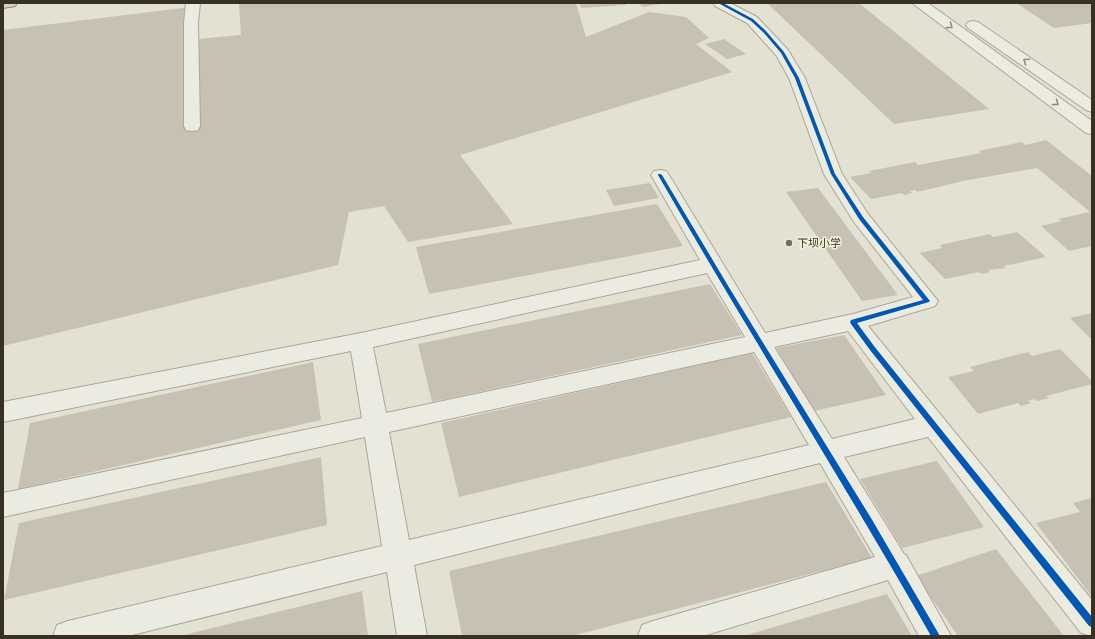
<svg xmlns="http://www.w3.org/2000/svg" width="1095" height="639" font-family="'Source Serif 4','Noto Sans SC',serif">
  <rect width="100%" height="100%" fill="#e3e1d2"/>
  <!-- building -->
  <path fill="#c7c1b3" d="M239,3H576L586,37L649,12L686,17L709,38L696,44L732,72L460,155L513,224L408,242L384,206L349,212L338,265L3,346V30L199,6L198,39L241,35Z
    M579,3H625L626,5L581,8Z
    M638,3H660V4L643,7Z
    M767,3H859L989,109L894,124Z
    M1016,3H1092V23L1054,28Z
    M724,39L746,54L727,59L705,44Z
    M1046,140L1092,176V246L1069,251L1041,226L1062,221L1058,219L1090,212L1037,168L963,181L917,192L916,190L910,191L912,193L904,195L902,193L871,199L850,177L871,173L869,171L915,162L918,165L981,153L979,151L1022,142L1025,145Z
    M650,183L659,198L614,206L606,190Z
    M818,188L898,295L862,301L786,192Z
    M657,204L683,246L429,294L416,247Z
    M1017,232L1046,257L1004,266L1006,268L988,270L990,272L982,274L979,272L945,279L920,253L942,248L940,245L990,234L993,237Z
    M710,284L742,335L432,402L418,344Z
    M1092,313V340L1070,318Z
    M844,335L886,395L814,411L776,348Z
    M1060,349L1092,381V384L1046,396L1049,398L1037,401L1035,399L1028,401L1031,403L1021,406L1018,403L978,414L948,377L974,371L970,367L1028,352L1032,356Z
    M752,353L791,417L459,497L441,423Z
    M313,362L321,420L18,489L30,423Z
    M321,457L327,525L4,600L19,523Z
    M937,461L984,527L902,548L860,479Z
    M826,482L872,558L572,636H462L449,571Z
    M1092,498V597L1036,523L1080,512L1073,503Z
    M996,549L1064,636H958L916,576Z
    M362,591L368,636H184V635Z
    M887,594L912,636H743Z"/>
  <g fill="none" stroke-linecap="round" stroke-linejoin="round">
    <defs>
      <path id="minor" d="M186,3H200L198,23L200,126L198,130L192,131L186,130L184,126V23Z
        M713,3H730L757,17L788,50L805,78L842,174L868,214L938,301L935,306L868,326L1092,600V636L1081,633L928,437L844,457L904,554L906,555L951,636H919L888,580L703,636H638L642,625L653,621L875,557L820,463L414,565L427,636H397L387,572L128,636H53L57,625L68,621L382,546L365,437L3,517V493L362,418L351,351L3,422V402L361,333L700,260L651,175L654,171L660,170L666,171L669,175L765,333L853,314L913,297L854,222L824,174L789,78L776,55L747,23L715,6ZM707,273L745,337L386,413L373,347ZM848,331L915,419L832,439L774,347ZM754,352L809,445L409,540L389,432Z
        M912,3H928L1092,121V134L1086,133Z
        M973,21L978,22L1092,100V112L1086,110L968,28L966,25L968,22Z"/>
      <path id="highway" d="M3,3H17L15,6L3,8Z"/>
    </defs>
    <!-- minor casing -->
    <use href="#minor" stroke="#a9a69a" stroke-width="2"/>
    <!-- highway casing -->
    <use href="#highway" stroke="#8f8b81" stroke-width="2"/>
    <!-- minor -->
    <use href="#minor" fill="#ecebe2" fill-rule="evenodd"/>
    <!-- highway -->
    <use href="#highway" fill="#d6d2c3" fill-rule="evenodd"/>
    <defs>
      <path id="cycleway" d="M718,3H723L753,19L766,31L784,52L799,78L835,174L863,217L930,301L929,302L857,323L874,346L1092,617V627L1089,626L870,350L851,324L850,322L851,320L923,300L859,219L831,174L795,78L781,53L764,33L751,21Z
        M658,174H660L662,175L730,289L871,518L940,636H931C843,481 747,330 658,175Z"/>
    </defs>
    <!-- cycleway casing -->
    <use href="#cycleway" stroke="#f3f0d9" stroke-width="2"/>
    <!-- cycleway -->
    <use href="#cycleway" fill="#0057b8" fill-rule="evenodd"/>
  </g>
  <!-- one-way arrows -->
  <defs><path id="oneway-chevron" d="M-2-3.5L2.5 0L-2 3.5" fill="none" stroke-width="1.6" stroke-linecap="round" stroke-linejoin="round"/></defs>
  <g stroke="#928e82">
    <use href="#oneway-chevron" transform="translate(950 26) rotate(36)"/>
    <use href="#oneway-chevron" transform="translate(1026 61) rotate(-145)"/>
    <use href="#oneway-chevron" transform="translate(1056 103) rotate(36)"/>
  </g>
  <!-- markers -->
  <circle fill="#746e60" stroke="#f3f0d9" stroke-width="1.5" cx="789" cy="243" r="4"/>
  <g text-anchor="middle" stroke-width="3" stroke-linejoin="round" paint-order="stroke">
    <!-- poi labels -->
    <g font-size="11" fill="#383022" stroke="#f3f0d9" text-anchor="start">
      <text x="797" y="247">下坝小学</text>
    </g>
  </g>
  <!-- border -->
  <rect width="1095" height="639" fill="none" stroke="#383022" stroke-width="8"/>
</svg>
